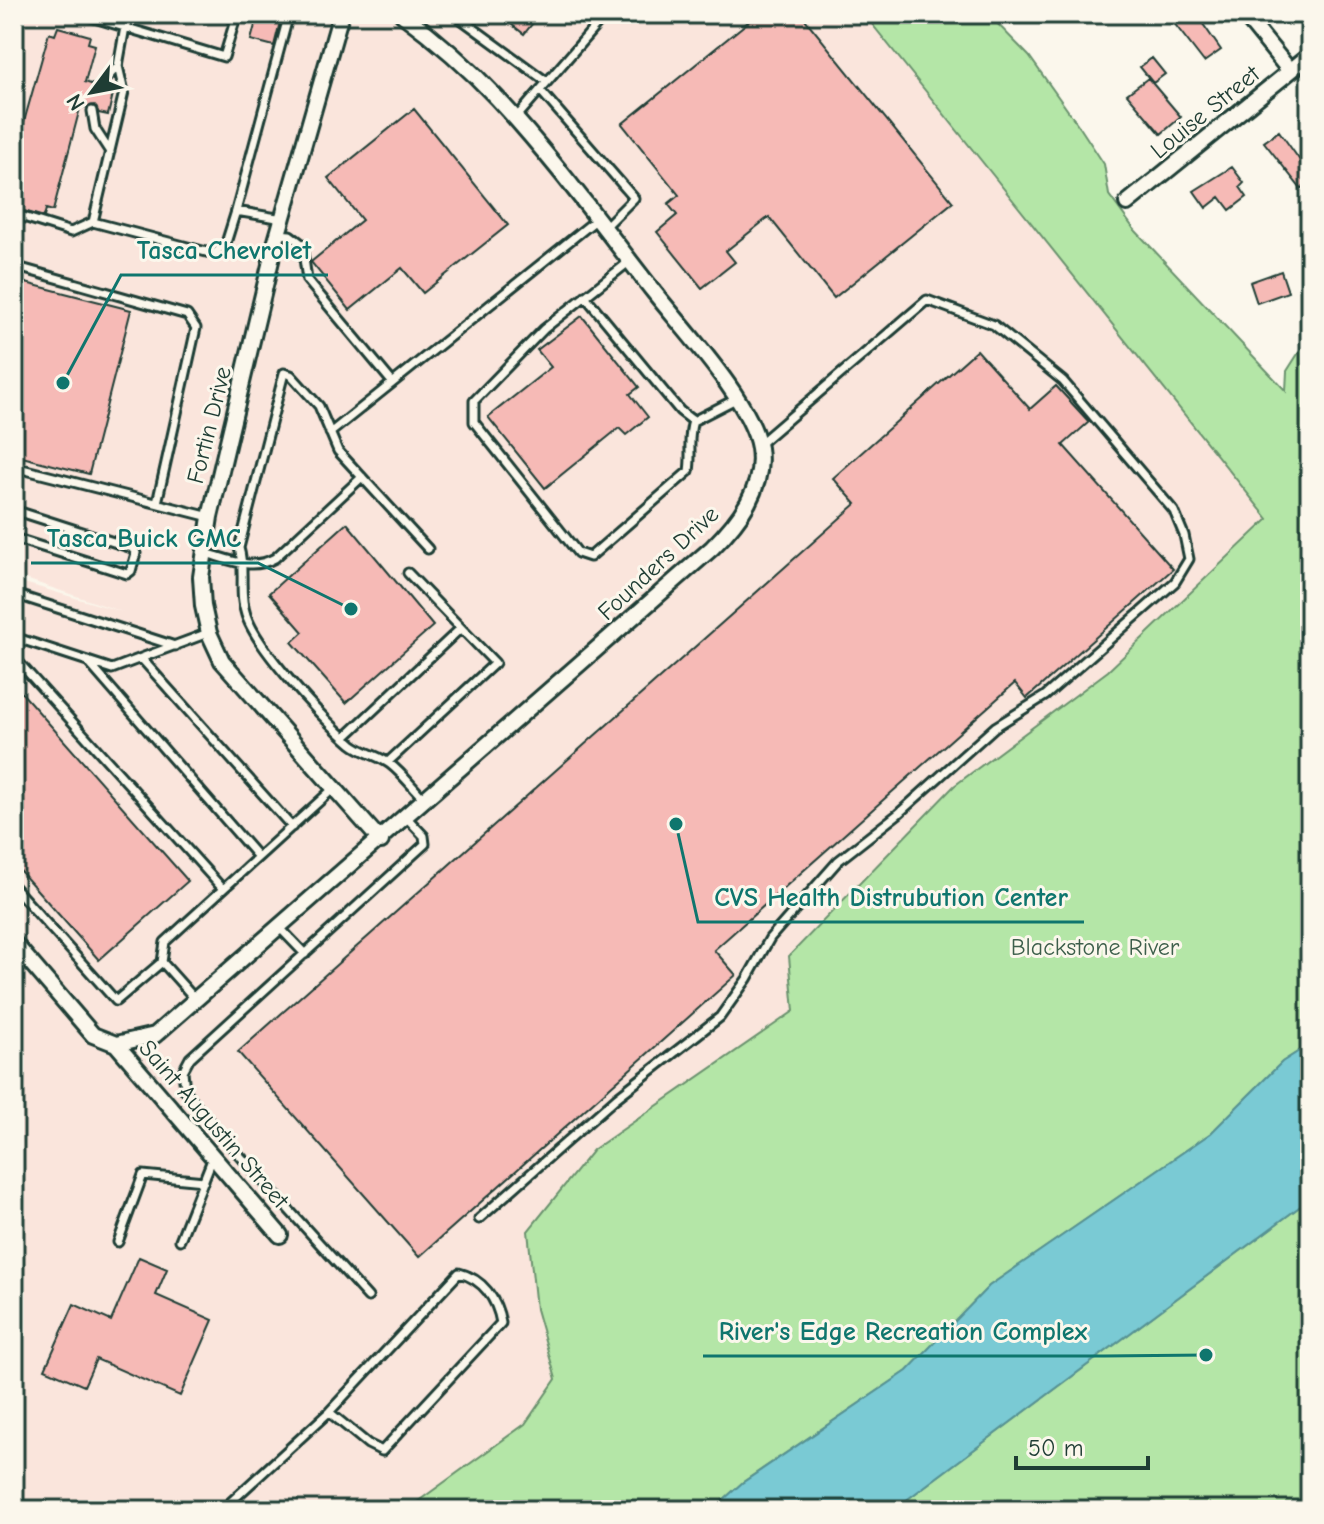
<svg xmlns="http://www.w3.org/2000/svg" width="1324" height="1524" font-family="'Comic Neue',sans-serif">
  <rect width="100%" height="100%" fill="#fbf7ec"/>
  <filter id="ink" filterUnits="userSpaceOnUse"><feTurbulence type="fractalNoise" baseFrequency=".0125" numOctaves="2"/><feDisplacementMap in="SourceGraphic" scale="16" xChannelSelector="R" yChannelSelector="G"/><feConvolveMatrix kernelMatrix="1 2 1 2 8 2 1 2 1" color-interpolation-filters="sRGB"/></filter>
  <g filter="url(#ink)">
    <!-- built -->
    <path fill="#fae5dc" d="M14,14H864L1268,519L1108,671L954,786L789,956L794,1011L593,1150L528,1231L536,1309L556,1379L525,1424L406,1510H14V580L123,612L14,575Z"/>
    <!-- green -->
    <path fill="#b4e6a7" stroke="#6a926e" stroke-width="2" d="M864,14H988L1029,56L1081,129L1104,164L1109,195L1134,229L1286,391L1287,371L1303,346L1310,348V1044L1282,1062L1211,1133L989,1286L907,1371L743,1482L712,1510H406L525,1424L556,1379L536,1309L528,1231L593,1150L794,1011L789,956L954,786L1108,671L1268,519Z
      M1310,1199V1510H893Z"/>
    <!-- water -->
    <path fill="#7acad4" stroke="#569294" stroke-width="2" d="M1310,1044V1199L893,1510H712L742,1483L907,1371L989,1286L1211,1133L1282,1062Z"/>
    <!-- building -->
    <path fill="#f6bab6" stroke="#1f3d34" stroke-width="2" d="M258,14H282L274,46L251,40Z
      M498,14H540L524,34Z
      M758,14H801L953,202L834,298L769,217L726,251L735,262L702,288L657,232L677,215L668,204L679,195L622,124Z
      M1167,14H1196L1221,50L1204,62Z
      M58,27L90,36L88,43L95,45L85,82L94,85L98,92L107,88L114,90L108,115L99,113L94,105L80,108L53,211L46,209L44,217L14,208V157L49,33L55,35Z
      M1152,58L1165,74L1153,83L1140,67Z
      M1148,78L1181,117L1161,134L1127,94Z
      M414,109L508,225L423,293L402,268L350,310L311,262L362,220L328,178Z
      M1279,131L1301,162L1310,156V182L1301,189L1264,142Z
      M1232,167L1244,183L1240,187L1247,197L1230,210L1220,197L1206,208L1194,191Z
      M1281,271L1288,292L1257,303L1250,282Z
      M14,280L131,310L89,474L14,455Z
      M582,316L639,387L630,394L648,417L626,435L619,428L545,488L488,417L551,367L537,350Z
      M977,350L1030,409L1056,386L1089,422L1063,445L1173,569L1027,698L1015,683L714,950L736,975L419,1257L238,1052L856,504L833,478Z
      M347,523L433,626L346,703L292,642L303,632L269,593Z
      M14,684L188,881L99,960L14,864Z
      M139,1257L167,1269L156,1295L213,1320L180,1396L96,1359L84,1386L45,1369L74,1304L111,1321Z"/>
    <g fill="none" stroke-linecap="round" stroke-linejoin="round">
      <defs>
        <path id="service" d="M81,14L224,57L237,14
          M454,14L547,82
          M14,21L16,14
          M100,86L118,66
          M540,90L634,198L604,228
          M92,111L95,129L110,152
          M515,119L606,14
          M236,211L289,14
          M14,214L71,232L93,222L214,254L226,243L236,211L283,219
          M93,222L124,92L118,66L125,27
          M278,234L290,235L302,244L307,280L392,382
          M630,261L544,329L474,401V422L578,553L590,557L689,471C692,453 687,439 693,421L736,399
          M14,266L187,315L196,328L157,503
          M585,296L680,411L693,421
          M330,433L597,219
          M14,467L210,517
          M14,510L132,548L136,553L131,571L127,574L14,538
          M206,553C230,560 252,571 275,558L362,477
          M408,573L461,628
          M14,594L175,646
          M208,633L141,658L292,827
          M14,637L112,669L141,658
          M14,657L223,889
          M89,663L258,857
          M345,737L461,628L495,663L388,762
          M424,799C413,788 402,773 390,764C378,755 363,753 352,744C323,719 257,649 246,615C238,592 246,570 239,548L284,373L291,375L319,406L338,451L428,549
          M14,887L116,1001L162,962
          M280,928L305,954
          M196,1000L162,962L165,942L334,788
          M479,1219L616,1098L720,1017L747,979L770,938L838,861L898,814L995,727L1045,696L1175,582L1189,559L1184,535L1174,511L1063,381L994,325L927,300L758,445
          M180,1240L213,1157
          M118,1242L143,1175L204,1181
          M368,1297L212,1125L185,1090L183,1071L190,1058L425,844L424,836L407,818
          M222,1510L329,1412L459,1273C483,1279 497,1299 501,1323L382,1451L368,1444L329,1412"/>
        <path id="minor" d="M341,14L274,248L210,517L201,577L203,606L209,633L222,661L381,841
          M1244,14L1290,71
          M1127,203L1310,55
          M14,943L93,1035L116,1044L280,1235
          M116,1044L155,1035L712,548C739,521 765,488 759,448C752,402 684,330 654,292C603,227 554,159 497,98C468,67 436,39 402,14"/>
      </defs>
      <!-- service casing -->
      <use href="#service" stroke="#1f3d34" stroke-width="13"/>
      <!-- minor casing -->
      <use href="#minor" stroke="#1f3d34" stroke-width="20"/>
      <!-- service -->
      <use href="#service" stroke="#fbf7ec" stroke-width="7"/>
      <!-- minor -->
      <use href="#minor" stroke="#fbf7ec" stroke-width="14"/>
    </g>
  </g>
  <g text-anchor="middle" stroke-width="6" stroke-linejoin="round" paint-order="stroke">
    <!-- street labels -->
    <g font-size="24" fill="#1f3d34" stroke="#fbf7ec">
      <text transform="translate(1205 112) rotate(-39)" y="8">Louise Street</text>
      <text transform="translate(209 425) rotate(-76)" y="8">Fortin Drive</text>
      <text transform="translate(658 563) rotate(-43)" y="8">Founders Drive</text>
      <text transform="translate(214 1124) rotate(49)" y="8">Saint Augustin Street</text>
    </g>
    <!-- park labels -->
    <g font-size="24" fill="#3d5f4b" stroke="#fbf7ec">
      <text x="1095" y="955">Blackstone River</text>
    </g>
  </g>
  <!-- callouts -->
  <path fill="none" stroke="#0f766e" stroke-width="3" d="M63 383L121 275H328M351 609L258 563H31M676 824L698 922H1084M1206 1355L1104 1356H703"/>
  <g fill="#0f766e" stroke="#fbf7ec" stroke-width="3">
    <circle cx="63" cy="383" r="8"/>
    <circle cx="351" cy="609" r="8"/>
    <circle cx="676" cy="824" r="8"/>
    <circle cx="1206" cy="1355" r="8"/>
  </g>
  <g font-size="26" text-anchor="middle" font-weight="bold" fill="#0f766e" stroke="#fbf7ec" stroke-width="6" stroke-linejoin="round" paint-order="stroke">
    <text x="224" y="259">Tasca Chevrolet</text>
    <text x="144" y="547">Tasca Buick GMC</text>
    <text x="891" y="906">CVS Health Distrubution Center</text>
    <text x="903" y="1340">River's Edge Recreation Complex</text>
  </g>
  <!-- margin -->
  <rect width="1324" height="1524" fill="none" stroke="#fbf7ec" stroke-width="48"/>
  <rect x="24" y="24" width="1276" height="1476" fill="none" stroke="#1f3d34" stroke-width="3" filter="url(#ink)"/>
  <!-- north arrow -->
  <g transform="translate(92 92) rotate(238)" stroke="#fbf7ec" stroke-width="6" paint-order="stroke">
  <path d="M0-6L14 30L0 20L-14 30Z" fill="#1f3d34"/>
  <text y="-12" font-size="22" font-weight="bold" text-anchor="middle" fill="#1f3d34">N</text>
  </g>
  <!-- scale -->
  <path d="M1016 1456v12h132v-12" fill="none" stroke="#1f3d34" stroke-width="4"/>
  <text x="1028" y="1456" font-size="24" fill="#1f3d34" stroke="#fbf7ec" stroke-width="6" paint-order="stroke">50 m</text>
</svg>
